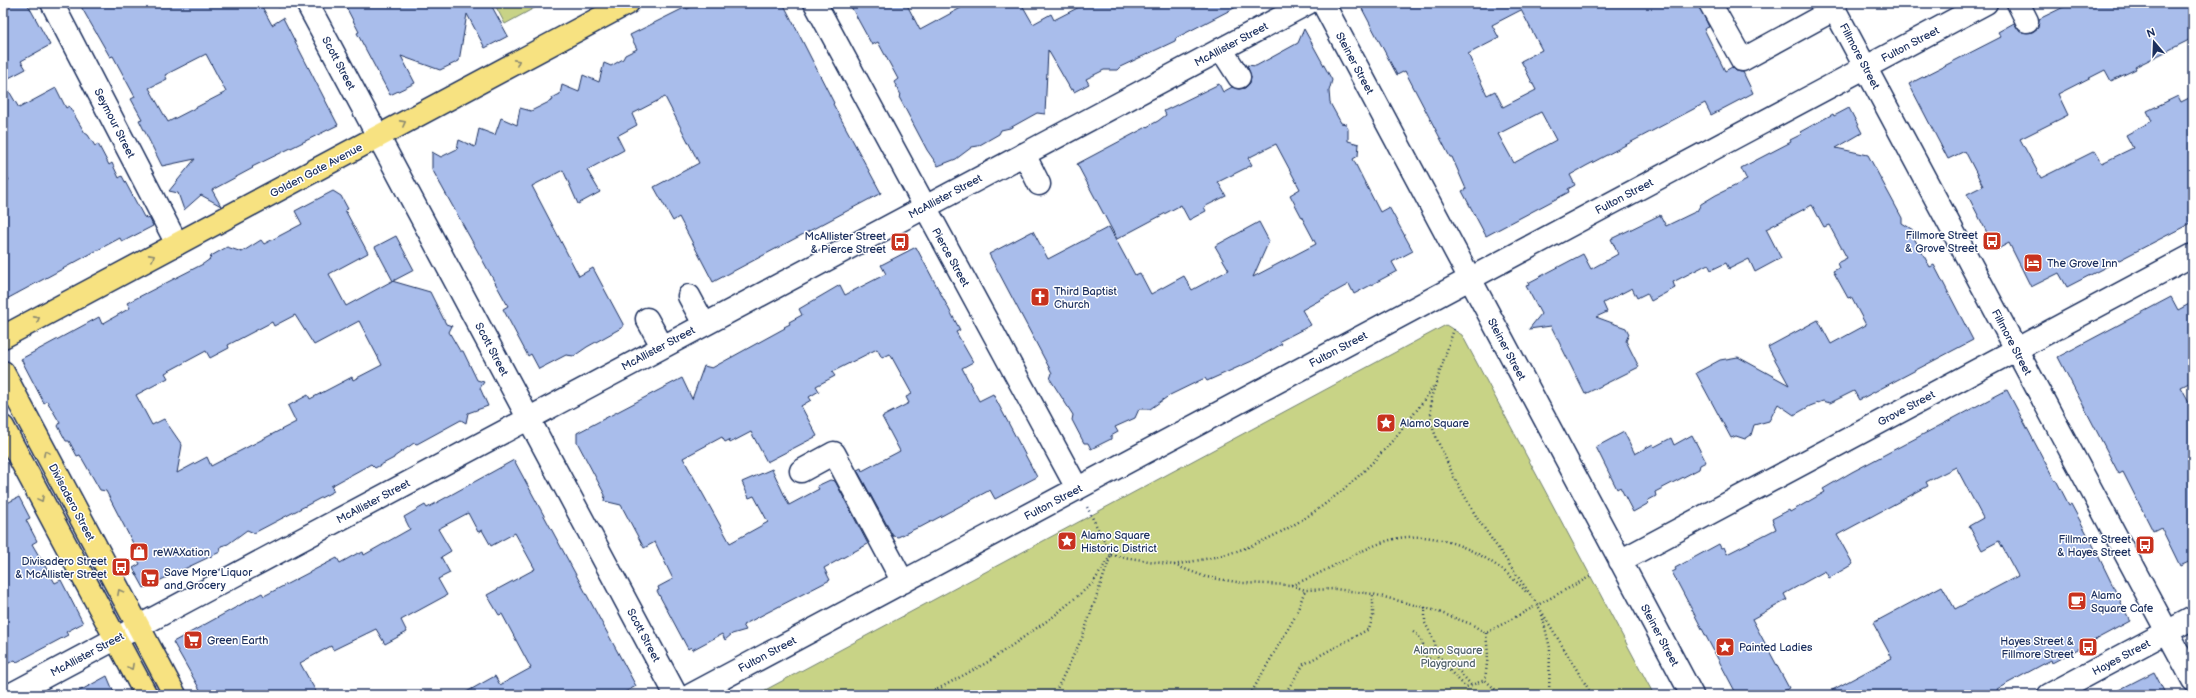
<svg xmlns="http://www.w3.org/2000/svg" width="2196" height="698" font-family="'Balsamiq Sans',sans-serif">
  <rect width="100%" height="100%" fill="#fff"/>
  <filter id="ink" filterUnits="userSpaceOnUse"><feTurbulence type="fractalNoise" baseFrequency=".025" numOctaves="2"/><feDisplacementMap in="SourceGraphic" scale="8" xChannelSelector="R" yChannelSelector="G"/><feConvolveMatrix kernelMatrix="1 2 1 2 8 2 1 2 1" color-interpolation-filters="sRGB"/></filter>
  <g filter="url(#ink)">
    <!-- green -->
    <path fill="#c8d386" stroke="#728172" d="M494,3H536L538,6L505,24Z
      M1446,325L1462,335L1654,695H756Z"/>
    <!-- building -->
    <path fill="#a9bdeb" stroke="#1b2f5e" fill-rule="evenodd" d="M11,3H27L50,45L21,61L26,69L3,81L19,108L56,88L66,108L69,106L85,133L88,135L95,146L98,144L109,165L112,163L119,178L122,176L144,217L150,219L153,226L122,242L120,238L3,301V183L9,180L3,169V7Z
      M79,3H260L272,25L283,18L338,125L252,167L253,168L212,190L221,206L201,195L184,210L178,193L169,191L195,159L162,166L139,120L142,119L131,99L135,97L113,56L110,57ZM206,54L226,92L168,122L149,88L167,79L165,75Z
      M344,3H490L508,36L485,48L467,14L459,61L440,70L401,56L415,83L390,95L357,33L359,32Z
      M699,3H783L834,103L833,104L881,193L713,282L679,217L673,221L654,187L699,163L665,97L632,114L637,125L617,136L624,150L587,170L600,192L578,204L563,170L532,186L579,276L593,268L623,324V327L587,347L574,356L566,355L539,369L531,354L528,356L503,309L508,306L432,169V152L441,157L457,149L459,140L475,147L479,129L495,135L501,118L517,125L520,108L531,111L553,100L552,98L560,94L562,85L579,92L583,75L599,82L604,63L611,66L623,59L625,55L637,49L630,35L686,7L687,9Z
      M849,3H906L920,30L970,3H1021L1033,24L1051,14L1054,20L1087,3H1244L1176,38L1175,41L1120,67L1117,70H1104L1086,79L1089,84L1074,92L1073,89L1071,90L1048,50L1045,114L1037,113L1010,128L1001,130L999,134L978,146L972,147L956,159L938,166L927,150L899,97L901,95L894,82L898,79L878,42L872,45Z
      M1359,3H1698L1709,27L1704,29L1725,71L1732,67L1736,71L1743,72L1753,93L1711,115L1705,103L1586,166L1570,175L1575,185L1568,189L1569,192L1486,236L1462,191L1466,189L1452,157H1450L1405,71L1397,75ZM1521,10L1542,50L1521,61L1536,90L1503,107L1495,91L1487,95L1468,54L1499,38L1492,25ZM1541,112L1556,140L1514,163L1498,134Z
      M2072,3H2193V38L2135,67L2136,69L2111,81L2105,70L2058,94L2068,115L2020,139L2041,178L2095,151L2102,163L2133,148L2126,135L2152,121L2147,111L2178,96L2181,102L2193,96V222L2067,287L2059,273L2031,287L2009,243L1996,250L1967,194L1983,186L1965,151L1948,159L1909,84L2001,37L1998,32L2014,23L2020,32H2032L2038,28L2039,19Z
      M1304,29L1332,80L1329,91L1330,103L1341,123L1346,124L1348,129V141L1359,144L1358,156L1353,159L1363,179L1380,212L1389,207L1413,251L1392,262L1397,271L1354,294L1349,284L1302,310L1311,325L1280,341L1282,344L1252,361L1207,381L1205,378L1170,395L1150,409H1139L1135,418L1115,427L1118,432L1111,436V439L1091,449L1088,443H1084L1072,420L1073,415L1050,379L1052,373L989,254L1033,231L1048,259L1109,227L1135,275L1140,273L1151,294L1184,276L1192,290L1229,270L1215,246L1259,222L1269,241L1253,277L1316,244L1290,195L1300,189L1276,144L1248,158L1252,165L1218,182L1226,196L1204,207L1206,211L1189,220L1181,205L1117,239L1077,164L1158,121L1166,115L1164,111L1219,84L1223,92L1232,87L1239,89L1245,88L1250,83L1251,77L1247,65L1256,66L1298,43Z
      M1849,108L1862,133L1836,148L1868,155L1902,218V223L1913,230L1914,238L1930,267L1934,265L1973,340L1859,400L1854,391L1830,403L1823,401L1810,406L1794,415L1778,404L1769,421L1754,425L1751,435L1745,439L1736,436L1731,438L1696,373L1720,360L1738,357L1789,385L1768,347L1818,320L1831,344L1866,325L1851,297L1848,298L1833,271L1839,268L1837,263L1847,258L1829,225L1824,227L1812,205L1766,229L1781,258L1755,272L1749,259L1729,269L1726,263L1711,270L1708,264L1673,282L1675,288L1651,301L1647,293L1637,298L1632,288L1603,303L1607,312L1596,317L1626,328L1629,334L1626,341L1639,367L1585,394L1551,326L1529,329L1541,314L1526,286L1529,285L1528,283L1583,254L1591,269L1618,254L1611,239L1660,215L1666,226L1697,211L1701,204L1716,195L1747,180L1741,168L1791,142L1790,140L1802,134L1800,132L1833,114L1834,116Z
      M333,191L341,196L348,209L345,210L368,253L329,274L346,306L392,281L430,292L446,324L452,326L449,332L460,351H463L477,380L484,382L480,388L488,406L468,413L466,423L461,420L417,444L414,443L394,457V458L375,468L371,464L331,486L334,491L254,533L247,530L228,544L221,546L220,552L144,588L133,568L140,564L132,549L135,547L106,491L100,490L80,455L77,456L69,441H66L58,426L60,423L47,401L44,403L21,359L99,317L102,324L130,308L127,303L203,264L210,259L211,256L227,247L242,252L261,240L264,244L302,224L295,211ZM295,315L314,345L359,321L382,365L353,380L352,377L310,399L308,395L288,406L296,422L211,466L207,457L177,473L182,445L164,419L152,425L136,395L168,378L165,373L206,351L210,358L229,348L228,345L272,322L274,326Z
      M396,236L414,270L393,281L375,247Z
      M916,247L960,330L956,332L973,362L962,368L979,401L993,394L1037,477L995,499L990,490L919,528V527L898,537L893,536L857,470L861,468L862,471L900,451L882,417L909,403L906,397L912,394L890,354L882,358L877,349L832,372L835,376L816,386L819,391L809,397L811,400L801,406L817,436L767,462L751,432L730,443L729,440L725,442L722,437L683,458L730,543L768,522L754,496L749,498L742,482L772,469L789,505L819,489L817,486L830,480L835,481L868,544L824,568L830,580L743,625L746,630L732,634L725,640L722,634L692,650L691,647L688,649L657,591L659,590L658,587L673,579L655,542L644,548L621,505L604,501L605,495L577,442V433L682,378L692,399L704,366L712,368L785,328L784,327L790,324L789,322L802,315L799,309L840,285L845,295L886,274L881,265Z
      M2171,297L2178,310L2193,302V381L2181,387L2193,409V560L2180,566L2161,527L2153,531L2123,472L2119,474L2058,357Z
      M2007,390L2055,481L2056,480L2069,505L2071,504L2093,545L2130,621L2052,663L2051,660L1997,689L2000,695H1823L1892,658L1873,623L1942,586L1955,609L2018,576L1999,541L1982,550L1969,526L1983,518L1956,467L1926,482L1928,486L1837,535L1853,564L1829,578L1825,571L1784,594L1787,600L1752,619L1789,688L1777,695H1737L1672,572L1676,570L1675,568L1719,544L1721,548L1724,547L1727,554L1776,529L1772,519L1789,510L1790,512L1825,492L1823,489L1852,472Z
      M1624,432L1635,454L1653,444L1654,447L1671,438L1674,445L1692,435L1706,462L1700,465L1699,469L1655,492L1656,496L1647,501L1649,503L1633,512L1620,487L1617,489L1596,447Z
      M514,460L636,686L620,695H461L495,676L500,685L531,668L502,614L499,615L487,595L535,569L515,533L491,546L482,530L478,532L468,513L438,529L451,551L441,557L450,573L438,579L447,595L401,620L407,632L385,644L376,629L333,650L331,646L300,663L318,695H203L173,642L262,593L264,596L337,558L340,563L358,553L359,554L363,552L364,555L410,529L404,517L425,505L427,508Z
      M19,497L30,518L26,520L37,541L32,544L55,583L61,580L83,623L66,632L68,635L17,662L15,660L3,666V505Z
      M2154,672L2166,695H2109L2140,679Z
      M107,676L115,695H72Z"/>
    <g fill="none" stroke-linecap="round" stroke-linejoin="round">
      <defs>
        <path id="minor" d="M52,3L177,244
          M307,3L676,695
          M815,3L1077,488
          M1323,3L1692,695
          M1710,3L1742,60L1835,9
          M1831,3L2193,680
          M2018,3L2027,21
          M1221,49L1239,77
          M1024,154L1039,184
          M689,296L704,324
          M647,319L662,346
          M801,471L834,453L903,582
          M1620,561L2193,255
          M10,695L1308,3
          M691,695L1986,3
          M2049,695L2193,618"/>
        <path id="major" d="M3,337L628,3
          M3,372L175,695
          M3,427L146,695"/>
      </defs>
      <!-- minor casing -->
      <use href="#minor" stroke="#1b2f5e" stroke-width="25"/>
      <!-- major casing -->
      <use href="#major" stroke="#1b2f5e" stroke-width="25"/>
      <!-- path -->
      <path stroke="#1b2f5e" stroke-width="2.5" stroke-dasharray="1 3" stroke-linecap="butt" d="M277,3L280,8
        M1454,329L1431,398V423L1438,442L1454,477L1477,518L1537,604L1592,695
        M1111,555L1174,565L1206,577L1243,583L1291,585L1305,590L1335,589L1373,594L1433,610L1471,624L1486,633L1591,576
        M1174,565C1194,561 1214,558 1234,552C1319,524 1385,459 1433,387
        M1291,585C1325,574 1361,547 1394,539C1442,528 1497,558 1527,593
        M1425,607V623L1434,640L1435,652L1438,657L1450,663L1461,673L1471,685
        M1542,615L1550,648L1549,695
        M1413,632L1418,635L1423,644L1420,653L1450,671L1466,687L1485,680
        M1486,633L1488,655L1485,680L1501,695
        M1422,649L1435,652
        M927,695L988,662L1054,616L1093,583L1111,555
        M1054,695L1082,638L1111,555L1087,507
        M1250,695L1296,615L1305,590
        M1284,695L1304,664L1369,629L1373,616V594"/>
      <!-- minor -->
      <use href="#minor" stroke="#fff" stroke-width="22"/>
      <!-- major -->
      <use href="#major" stroke="#f7e281" stroke-width="22"/>
    </g>
    <!-- one-way arrows -->
    <defs><path id="oneway-chevron" d="M-2-3.5L2.5 0L-2 3.5" fill="none" stroke-width="1.6" stroke-linecap="round" stroke-linejoin="round"/></defs>
    <g stroke="#898870">
      <use href="#oneway-chevron" transform="translate(517 62) rotate(-28)"/>
      <use href="#oneway-chevron" transform="translate(403 123) rotate(-28)"/>
      <use href="#oneway-chevron" transform="translate(152 257) rotate(-28)"/>
      <use href="#oneway-chevron" transform="translate(37 319) rotate(-28)"/>
      <use href="#oneway-chevron" transform="translate(46 453) rotate(-118)"/>
      <use href="#oneway-chevron" transform="translate(41 499) rotate(62)"/>
      <use href="#oneway-chevron" transform="translate(120 592) rotate(-118)"/>
      <use href="#oneway-chevron" transform="translate(131 667) rotate(62)"/>
    </g>
  </g>
  <!-- icons -->
  <defs>
    <symbol id="bus-square" viewBox="-11 -11 22 22"><rect x="-9" y="-9" width="18" height="18" rx="4" fill="#c8321e" stroke="#fff"/><path d="M-5-6H5V4H4V6H2V4H-2V6H-4V4H-5ZM-3.5-4V0h7V-4ZM-3.5 1.2v1.5H-2V1.2ZM2 1.2v1.5H3.5V1.2Z" fill="#fff"/></symbol>
    <symbol id="hotel-square" viewBox="-11 -11 22 22"><rect x="-9" y="-9" width="18" height="18" rx="4" fill="#c8321e" stroke="#fff"/><path d="M-6-4.5h1.5V1H6V5H4.5V3h-9V5H-6ZM-4 0a1.8 1.8 0 1 1 3.6 0ZM.5 0V-2.5h3Q6-2.5 6 0Z" fill="#fff"/></symbol>
    <symbol id="church-square" viewBox="-11 -11 22 22"><rect x="-9" y="-9" width="18" height="18" rx="4" fill="#c8321e" stroke="#fff"/><path d="M-1.2-6h2.4v3.5h3.3v2.4h-3.3V6h-2.4V-.1h-3.3v-2.4h3.3Z" fill="#fff"/></symbol>
    <symbol id="sight-square" viewBox="-11 -11 22 22"><rect x="-9" y="-9" width="18" height="18" rx="4" fill="#c8321e" stroke="#fff"/><path d="M0-6L1.8-2.2L6-1.7L2.9 1.2L3.7 5.4L0 3.3L-3.7 5.4L-2.9 1.2L-6-1.7L-1.8-2.2Z" fill="#fff"/></symbol>
    <symbol id="shop-square" viewBox="-11 -11 22 22"><rect x="-9" y="-9" width="18" height="18" rx="4" fill="#c8321e" stroke="#fff"/><path d="M-5-2.5h2.3a2.7 3.5 0 0 1 5.4 0H5L5.5 6h-11ZM-1.5-2.5h3a1.5 2.3 0 0 0-3 0Z" fill="#fff"/></symbol>
    <symbol id="supermarket-square" viewBox="-11 -11 22 22"><rect x="-9" y="-9" width="18" height="18" rx="4" fill="#c8321e" stroke="#fff"/><path d="M-6-5.5h2.5l.6 2H6L4.5 2H-2.5L-4.4-4H-6ZM-1.5 3.2a1.3 1.3 0 1 0 .1 0ZM3 3.2a1.3 1.3 0 1 0 .1 0Z" fill="#fff"/></symbol>
    <symbol id="cafe-square" viewBox="-11 -11 22 22"><rect x="-9" y="-9" width="18" height="18" rx="4" fill="#c8321e" stroke="#fff"/><path d="M-5.5-4.5H6V0H3Q3 3.5 0 3.5H-2.5Q-5.5 3.5-5.5 0ZM3-3.2v2h1.7v-2ZM-6 4.5H4V6H-6Z" fill="#fff"/></symbol>
  </defs>
  <g fill-rule="evenodd">
    <use href="#bus-square" x="1981" y="230" width="22" height="22"/>
    <use href="#bus-square" x="889" y="231" width="22" height="22"/>
    <use href="#hotel-square" x="2022" y="252" width="22" height="22"/>
    <use href="#church-square" x="1029" y="286" width="22" height="22"/>
    <use href="#sight-square" x="1375" y="412" width="22" height="22"/>
    <use href="#sight-square" x="1056" y="530" width="22" height="22"/>
    <use href="#bus-square" x="2134" y="534" width="22" height="22"/>
    <use href="#shop-square" x="128" y="541" width="22" height="22"/>
    <use href="#bus-square" x="110" y="556" width="22" height="22"/>
    <use href="#supermarket-square" x="139" y="567" width="22" height="22"/>
    <use href="#cafe-square" x="2066" y="590" width="22" height="22"/>
    <use href="#supermarket-square" x="182" y="629" width="22" height="22"/>
    <use href="#sight-square" x="1714" y="636" width="22" height="22"/>
    <use href="#bus-square" x="2077" y="636" width="22" height="22"/>
  </g>
  <g text-anchor="middle" stroke-width="3" stroke-linejoin="round" paint-order="stroke">
    <!-- street labels -->
    <g font-size="11" fill="#1b2f5e" stroke="#fff">
      <text transform="translate(1231 44) rotate(-28)" y="4">McAllister Street</text>
      <text transform="translate(1910 44) rotate(-28)" y="4">Fulton Street</text>
      <text transform="translate(1860 56) rotate(62)" y="4">Fillmore Street</text>
      <text transform="translate(339 63) rotate(62)" y="4">Scott Street</text>
      <text transform="translate(1355 63) rotate(62)" y="4">Steiner Street</text>
      <text transform="translate(115 123) rotate(63)" y="4">Seymour Street</text>
      <text transform="translate(316 170) rotate(-28)" y="4">Golden Gate Avenue</text>
      <text transform="translate(945 196) rotate(-28)" y="4">McAllister Street</text>
      <text transform="translate(1624 196) rotate(-28)" y="4">Fulton Street</text>
      <text transform="translate(951 257) rotate(61)" y="4">Pierce Street</text>
      <text transform="translate(2012 342) rotate(62)" y="4">Fillmore Street</text>
      <text transform="translate(658 348) rotate(-28)" y="4">McAllister Street</text>
      <text transform="translate(492 349) rotate(62)" y="4">Scott Street</text>
      <text transform="translate(1338 349) rotate(-28)" y="4">Fulton Street</text>
      <text transform="translate(1507 349) rotate(62)" y="4">Steiner Street</text>
      <text transform="translate(1906 408) rotate(-28)" y="4">Grove Street</text>
      <text transform="translate(373 501) rotate(-28)" y="4">McAllister Street</text>
      <text transform="translate(72 502) rotate(62)" y="4">Divisadero Street</text>
      <text transform="translate(1053 502) rotate(-28)" y="4">Fulton Street</text>
      <text transform="translate(644 635) rotate(62)" y="4">Scott Street</text>
      <text transform="translate(1660 635) rotate(62)" y="4">Steiner Street</text>
      <text transform="translate(87 654) rotate(-28)" y="4">McAllister Street</text>
      <text transform="translate(767 654) rotate(-28)" y="4">Fulton Street</text>
      <text transform="translate(2121 657) rotate(-28)" y="4">Hayes Street</text>
    </g>
    <!-- poi labels -->
    <g font-size="11" fill="#1b2f5e" stroke="#fff" text-anchor="start">
      <text x="1978" y="239" text-anchor="end">Fillmore Street<tspan x="1978" dy="13">&amp; Grove Street</tspan></text>
      <text x="886" y="240" text-anchor="end">McAllister Street<tspan x="886" dy="13">&amp; Pierce Street</tspan></text>
      <text x="2047" y="267">The Grove Inn</text>
      <text x="1054" y="295">Third Baptist<tspan x="1054" dy="13">Church</tspan></text>
      <text x="1400" y="427">Alamo Square</text>
      <text x="1081" y="539">Alamo Square<tspan x="1081" dy="13">Historic District</tspan></text>
      <text x="2131" y="543" text-anchor="end">Fillmore Street<tspan x="2131" dy="13">&amp; Hayes Street</tspan></text>
      <text x="153" y="556">reWAXation</text>
      <text x="107" y="565" text-anchor="end">Divisadero Street<tspan x="107" dy="13">&amp; McAllister Street</tspan></text>
      <text x="164" y="576">Save More Liquor<tspan x="164" dy="13">and Grocery</tspan></text>
      <text x="2091" y="599">Alamo<tspan x="2091" dy="13">Square Cafe</tspan></text>
      <text x="207" y="644">Green Earth</text>
      <text x="2074" y="645" text-anchor="end">Hayes Street &amp;<tspan x="2074" dy="13">Fillmore Street</tspan></text>
      <text x="1739" y="651">Painted Ladies</text>
    </g>
    <!-- park labels -->
    <g font-size="11" fill="#4f606a" stroke="#fff">
      <text x="1448" y="654">Alamo Square<tspan x="1448" dy="13">Playground</tspan></text>
    </g>
  </g>
  <!-- margin -->
  <rect width="2196" height="698" fill="none" stroke="#fff" stroke-width="16"/>
  <rect x="8" y="8" width="2180" height="682" fill="none" stroke="#1b2f5e" stroke-width="1.5" filter="url(#ink)"/>
  <!-- north arrow -->
  <g transform="translate(2154 42) rotate(341)" stroke="#ffffff" stroke-width="3" paint-order="stroke">
  <path d="M0-3L7 15L0 10L-7 15Z" fill="#1b2f5e"/>
  <text y="-6" font-size="11" font-weight="bold" text-anchor="middle" fill="#1b2f5e">N</text>
  </g>
</svg>
